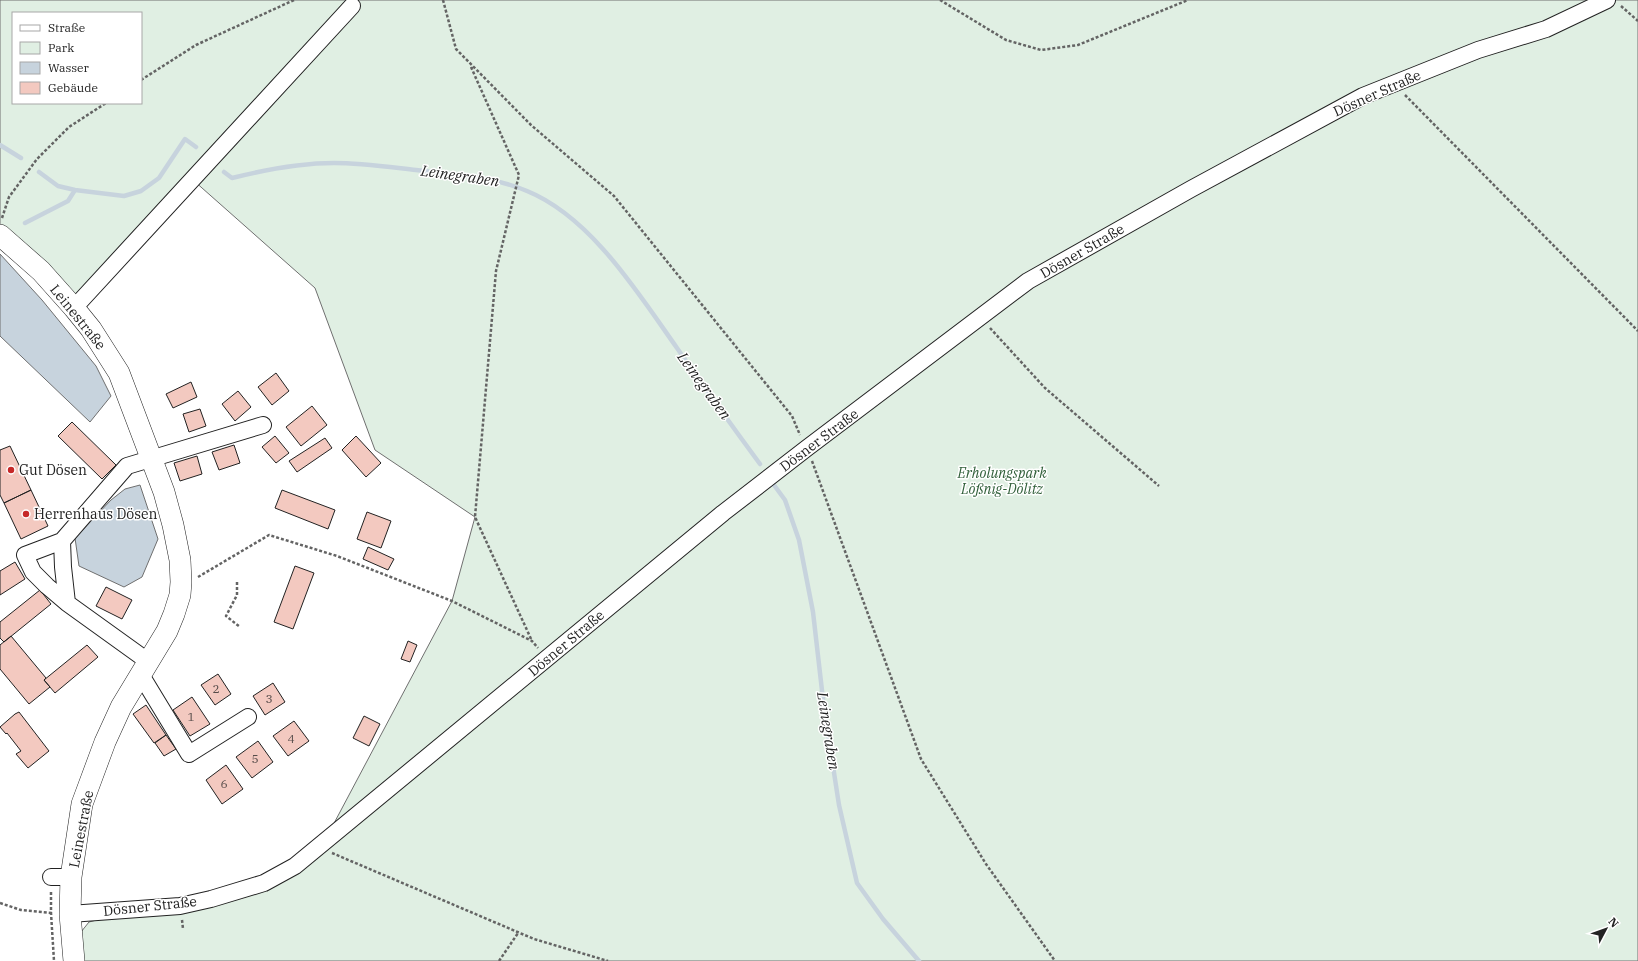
<svg xmlns="http://www.w3.org/2000/svg" width="1638" height="961" font-family="'IBM Plex Serif',serif">
  <rect width="100%" height="100%" fill="#fff"/>
  <!-- green -->
  <path fill="#e0efe3" stroke="#6f6f6f" fill-rule="evenodd" d="M0,0H1638V961H81V932L89,922L104,918L210,907L323,844L452,601L475,517L375,450L315,288L193,180L74,308L0,235ZM13,13H141V103H13Z"/>
  <!-- water -->
  <path fill="#c7d3dd" stroke="#6f6f6f" d="M0,254L42,300L96,366L111,396L90,422L0,336Z
    M140,485L158,539L142,577L124,587L79,566L75,538L111,500L125,489Z"/>
  <g fill="none" stroke-linecap="round" stroke-linejoin="round">
    <!-- stream -->
    <path stroke="#c7d3dd" stroke-width="4.5" d="M0,145L21,158
      M39,172L58,186L75,190L124,196L141,191L159,178L185,139L196,147
      M224,172L232,178C264,170 301,163 334,163C361,163 389,167 416,170C454,175 492,176 527,191C591,217 638,293 677,348C704,387 732,426 760,464
      M25,223L68,201L75,190
      M774,485L785,500L799,540L813,612L824,708L839,805L857,883L883,919L919,961"/>
  </g>
  <!-- building -->
  <path fill="#f3c9c0" stroke="#222" d="M276,373L289,391L272,405L258,387Z
    M191,382L197,397L173,408L166,394Z
    M238,391L251,407L235,421L222,404Z
    M312,406L327,425L301,446L286,427Z
    M200,409L206,426L189,432L183,414Z
    M72,422L116,465L102,479L58,436Z
    M275,436L289,453L276,463L262,447Z
    M356,436L381,463L366,477L342,450Z
    M325,438L332,448L297,472L289,461Z
    M234,445L240,463L219,470L212,452Z
    M10,446L31,490L4,503L0,495V450Z
    M197,456L202,474L180,481L174,463Z
    M31,490L48,526L21,539L4,503Z
    M282,490L335,510L328,529L275,508Z
    M367,512L391,521L381,548L357,539Z
    M368,547L394,559L388,570L363,559Z
    M15,562L25,579L0,595V571Z
    M295,566L314,573L293,629L274,622Z
    M106,587L132,600L122,619L96,606Z
    M40,590L51,604L4,642L0,638V622Z
    M11,636L46,678L44,680L50,687L29,704L0,669V645Z
    M408,641L417,645L410,662L401,659Z
    M87,645L98,657L55,693L44,680Z
    M218,674L231,694L215,705L201,685Z
    M273,683L285,702L265,715L253,696Z
    M192,697L210,724L190,736L173,710Z
    M146,705L166,735L154,743L133,714Z
    M19,712L49,751L28,768L16,754L21,751L7,733L6,734L0,727L15,714Z
    M364,716L380,724L369,746L353,738Z
    M294,721L309,741L288,756L273,736Z
    M166,735L176,749L164,756L155,743Z
    M258,741L273,762L252,778L236,757Z
    M226,765L243,789L222,804L206,780Z"/>
  <g fill="none" stroke-linecap="round" stroke-linejoin="round">
    <defs>
      <path id="minor" d="M74,308L352,6
        M62,541L63,567L67,603
        M149,662L67,603L47,586L33,572L25,555L62,541L127,466L263,425
        M141,675L189,754L248,717
        M51,877H71
        M70,914L180,906L211,899L264,883L295,866L723,513L807,448L1028,281L1191,189L1363,96L1478,50L1546,29L1607,0"/>
      <path id="major" d="M0,235L41,271L74,308L91,329L119,373L164,492L173,525L180,560L181,582L180,595L174,614L167,631L121,707L105,742L82,804L71,877L70,914L74,961"/>
    </defs>
    <!-- minor casing -->
    <use href="#minor" stroke="#222" stroke-width="18"/>
    <!-- major casing -->
    <use href="#major" stroke="#222" stroke-width="22"/>
    <!-- path -->
    <path stroke="#646464" stroke-width="2.5" stroke-dasharray="3 2" stroke-linecap="butt" d="M443,0L456,49L531,125L614,196L792,416L800,435
      M940,0L1006,40L1041,50L1078,45L1188,0
      M1621,6L1638,21
      M471,67L519,175L496,271L475,517L532,641
      M141,80L196,45L294,0
      M1405,95L1638,331
      M2,218L9,197L37,159L69,127L106,103
      M990,328L1045,388L1159,486
      M812,461L921,759L986,864L1055,961
      M198,577L269,535L337,556L452,601L532,641L538,648
      M237,582V595L226,616L240,627
      M332,853L534,939L608,961
      M51,892V913L54,961
      M0,903L21,910L52,913
      M182,920L183,929
      M499,961L518,933"/>
    <!-- minor -->
    <use href="#minor" stroke="#fff" stroke-width="16"/>
    <!-- major -->
    <use href="#major" stroke="#fff" stroke-width="21"/>
  </g>
  <!-- markers -->
  <g fill="#c62828" stroke="#fff" stroke-width="1.5">
    <circle cx="11" cy="470" r="4"/>
    <circle cx="26" cy="514" r="4"/>
  </g>
  <g text-anchor="middle" stroke-width="3" stroke-linejoin="round" paint-order="stroke">
    <!-- number labels -->
    <g font-size="12" fill="#564c4a">
      <text x="216" y="693">2</text>
      <text x="269" y="703">3</text>
      <text x="191" y="721">1</text>
      <text x="291" y="743">4</text>
      <text x="255" y="763">5</text>
      <text x="224" y="788">6</text>
    </g>
    <!-- street labels -->
    <g font-size="14" fill="#222" stroke="#fff">
      <text transform="translate(1377 93) rotate(-24)" y="5">Dösner Straße</text>
      <text transform="translate(1082 251) rotate(-30)" y="5">Dösner Straße</text>
      <text transform="translate(78 317) rotate(51)" y="5">Leinestraße</text>
      <text transform="translate(819 440) rotate(-37)" y="5">Dösner Straße</text>
      <text transform="translate(566 643) rotate(-40)" y="5">Dösner Straße</text>
      <text transform="translate(81 829) rotate(-79)" y="5">Leinestraße</text>
      <text transform="translate(150 906) rotate(-6)" y="5">Dösner Straße</text>
    </g>
    <!-- poi labels -->
    <g font-size="14" fill="#222" stroke="#fff" text-anchor="start">
      <text x="19" y="475">Gut Dösen</text>
      <text x="34" y="519">Herrenhaus Dösen</text>
    </g>
    <!-- park labels -->
    <g font-size="14" font-style="italic" fill="#2f5e38" stroke="#fff">
      <text x="1002" y="478">Erholungspark<tspan x="1002" dy="16">Lößnig-Dölitz</tspan></text>
    </g>
    <!-- water labels -->
    <g font-size="15" font-style="italic" fill="#222" stroke="#fff">
      <text transform="translate(460 176) rotate(8)" y="5">Leinegraben</text>
      <text transform="translate(704 386) rotate(54)" y="5">Leinegraben</text>
      <text transform="translate(828 731) rotate(81)" y="5">Leinegraben</text>
    </g>
  </g>
  <!-- legend -->
  <rect x="12" y="12" width="130" height="92" fill="#ffffff" stroke="#a7a7a7"/>
  <rect x="20" y="25" width="20" height="6" fill="#ffffff" stroke="#a7a7a7"/>
  <text x="48" y="32" font-size="12" fill="#222222">Straße</text>
  <rect x="20" y="42" width="20" height="12" fill="#e0efe3" stroke="#a7a7a7"/>
  <text x="48" y="52" font-size="12" fill="#222222">Park</text>
  <rect x="20" y="62" width="20" height="12" fill="#c7d3dd" stroke="#a7a7a7"/>
  <text x="48" y="72" font-size="12" fill="#222222">Wasser</text>
  <rect x="20" y="82" width="20" height="12" fill="#f3c9c0" stroke="#a7a7a7"/>
  <text x="48" y="92" font-size="12" fill="#222222">Gebäude</text>
  <!-- north arrow -->
  <g transform="translate(1606 929) rotate(49)" stroke="#ffffff" stroke-width="3" paint-order="stroke">
  <path d="M0-3L7 15L0 10L-7 15Z" fill="#222222"/>
  <text y="-6" font-size="11" font-weight="bold" text-anchor="middle" fill="#222222">N</text>
  </g>
</svg>
